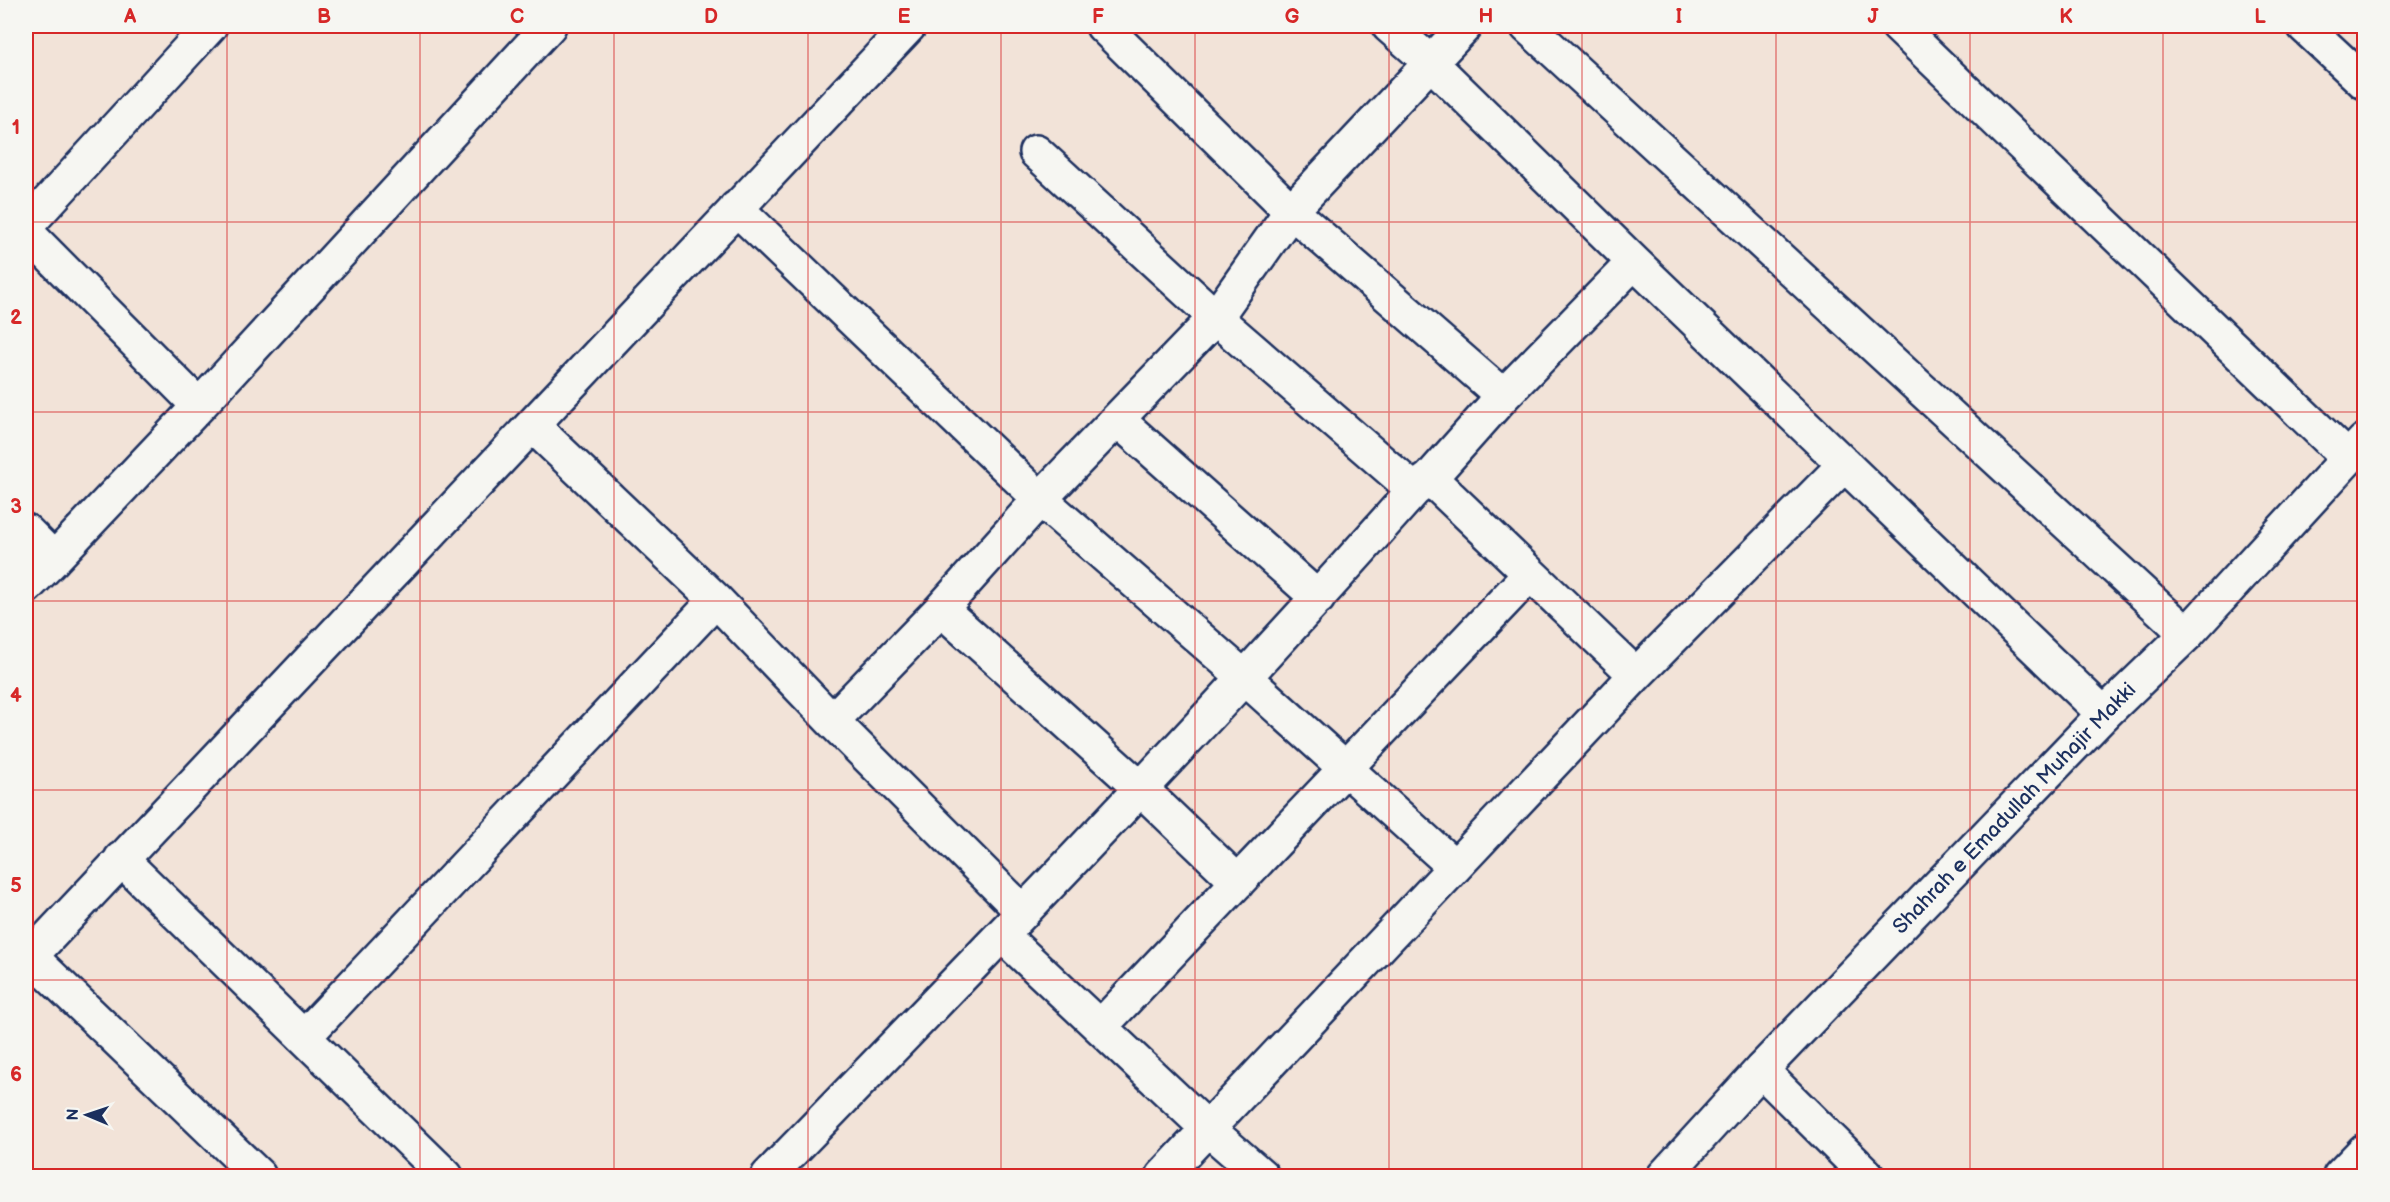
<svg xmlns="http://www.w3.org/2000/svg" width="2390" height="1202" font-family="'Balsamiq Sans',sans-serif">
  <rect width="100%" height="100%" fill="#f2e3d8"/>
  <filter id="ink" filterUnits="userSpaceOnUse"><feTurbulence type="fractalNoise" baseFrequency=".0167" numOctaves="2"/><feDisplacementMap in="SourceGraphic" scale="12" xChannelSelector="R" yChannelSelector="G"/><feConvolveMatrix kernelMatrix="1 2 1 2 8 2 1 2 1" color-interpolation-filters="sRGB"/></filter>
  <g filter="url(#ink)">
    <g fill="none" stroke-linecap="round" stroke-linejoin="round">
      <defs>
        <path id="street" d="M1103,26L1291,211L1503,396
          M1389,26L1430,62L1634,262L2104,714
          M1527,26L2187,634
          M1898,26L2348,458
          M2304,26L2364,82
          M1036,152L1226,327L1414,490
          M736,208L1040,499L1244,677L1455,867
          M26,226L210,26
          M26,232L199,406L549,26
          M1118,420L1318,598
          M1430,478L1636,675
          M26,531L54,559L26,587
          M54,559L199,406
          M716,600L832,721L1023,912
          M941,609L1140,788L1238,882
          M832,721L941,609L1040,499L1216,317L1291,211L1465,26
          M121,859L446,1176
          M1002,935L1208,1129L1262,1176
          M30,956L259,1176
          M26,961L909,26
          M1100,1027L1530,574
          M304,1037L716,600L532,425
          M1761,1070L1868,1176
          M768,1176C987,951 1206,725 1414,490L1430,478L1503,396L1634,262
          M1163,1176L1636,675L1845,464
          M2340,1176L2364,1151"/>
        <path id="secondary" d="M1664,1176L1761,1070L2104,714L2187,634L2364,441"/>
      </defs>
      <!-- street casing -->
      <use href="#street" stroke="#1b2f5e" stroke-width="38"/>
      <!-- secondary casing -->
      <use href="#secondary" stroke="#1b2f5e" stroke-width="38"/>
      <!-- street -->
      <use href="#street" stroke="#f6f6f2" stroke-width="33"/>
      <!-- secondary -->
      <use href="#secondary" stroke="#f6f6f2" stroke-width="33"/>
    </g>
  </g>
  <!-- grid -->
  <path fill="none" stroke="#d62828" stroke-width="1.5" stroke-opacity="0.55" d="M227,26V1176M420,26V1176M614,26V1176M808,26V1176M1001,26V1176M1195,26V1176M1389,26V1176M1582,26V1176M1776,26V1176M1970,26V1176M2163,26V1176M26,222H2364M26,412H2364M26,601H2364M26,790H2364M26,980H2364"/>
  <g text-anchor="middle" stroke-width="4.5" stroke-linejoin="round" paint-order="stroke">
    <!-- street labels -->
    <g font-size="21" fill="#1b2f5e" stroke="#f6f6f2">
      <text transform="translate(2014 808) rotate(-46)" y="7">Shahrah e Emadullah Muhajir Makki</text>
    </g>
  </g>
  <!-- margin -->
  <rect width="2390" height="1202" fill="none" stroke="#f6f6f2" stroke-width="66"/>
  <!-- north arrow -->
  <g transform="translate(87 1115) rotate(272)" stroke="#f6f6f2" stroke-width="4.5" paint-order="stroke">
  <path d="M0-4.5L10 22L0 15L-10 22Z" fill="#1b2f5e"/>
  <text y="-9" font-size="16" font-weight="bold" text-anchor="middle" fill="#1b2f5e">N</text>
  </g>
  <rect x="33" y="33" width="2324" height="1136" fill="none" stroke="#d62828" stroke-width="2"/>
  <g font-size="20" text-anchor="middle" font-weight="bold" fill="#d62828">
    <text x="130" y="23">A</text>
    <text x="324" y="23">B</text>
    <text x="517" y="23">C</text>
    <text x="711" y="23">D</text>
    <text x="904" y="23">E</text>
    <text x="1098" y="23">F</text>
    <text x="1292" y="23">G</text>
    <text x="1486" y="23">H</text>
    <text x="1679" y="23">I</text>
    <text x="1873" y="23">J</text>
    <text x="2066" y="23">K</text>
    <text x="2260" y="23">L</text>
    <text x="16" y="134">1</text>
    <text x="16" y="324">2</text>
    <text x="16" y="513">3</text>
    <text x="16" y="702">4</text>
    <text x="16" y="892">5</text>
    <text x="16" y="1081">6</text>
  </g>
</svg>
